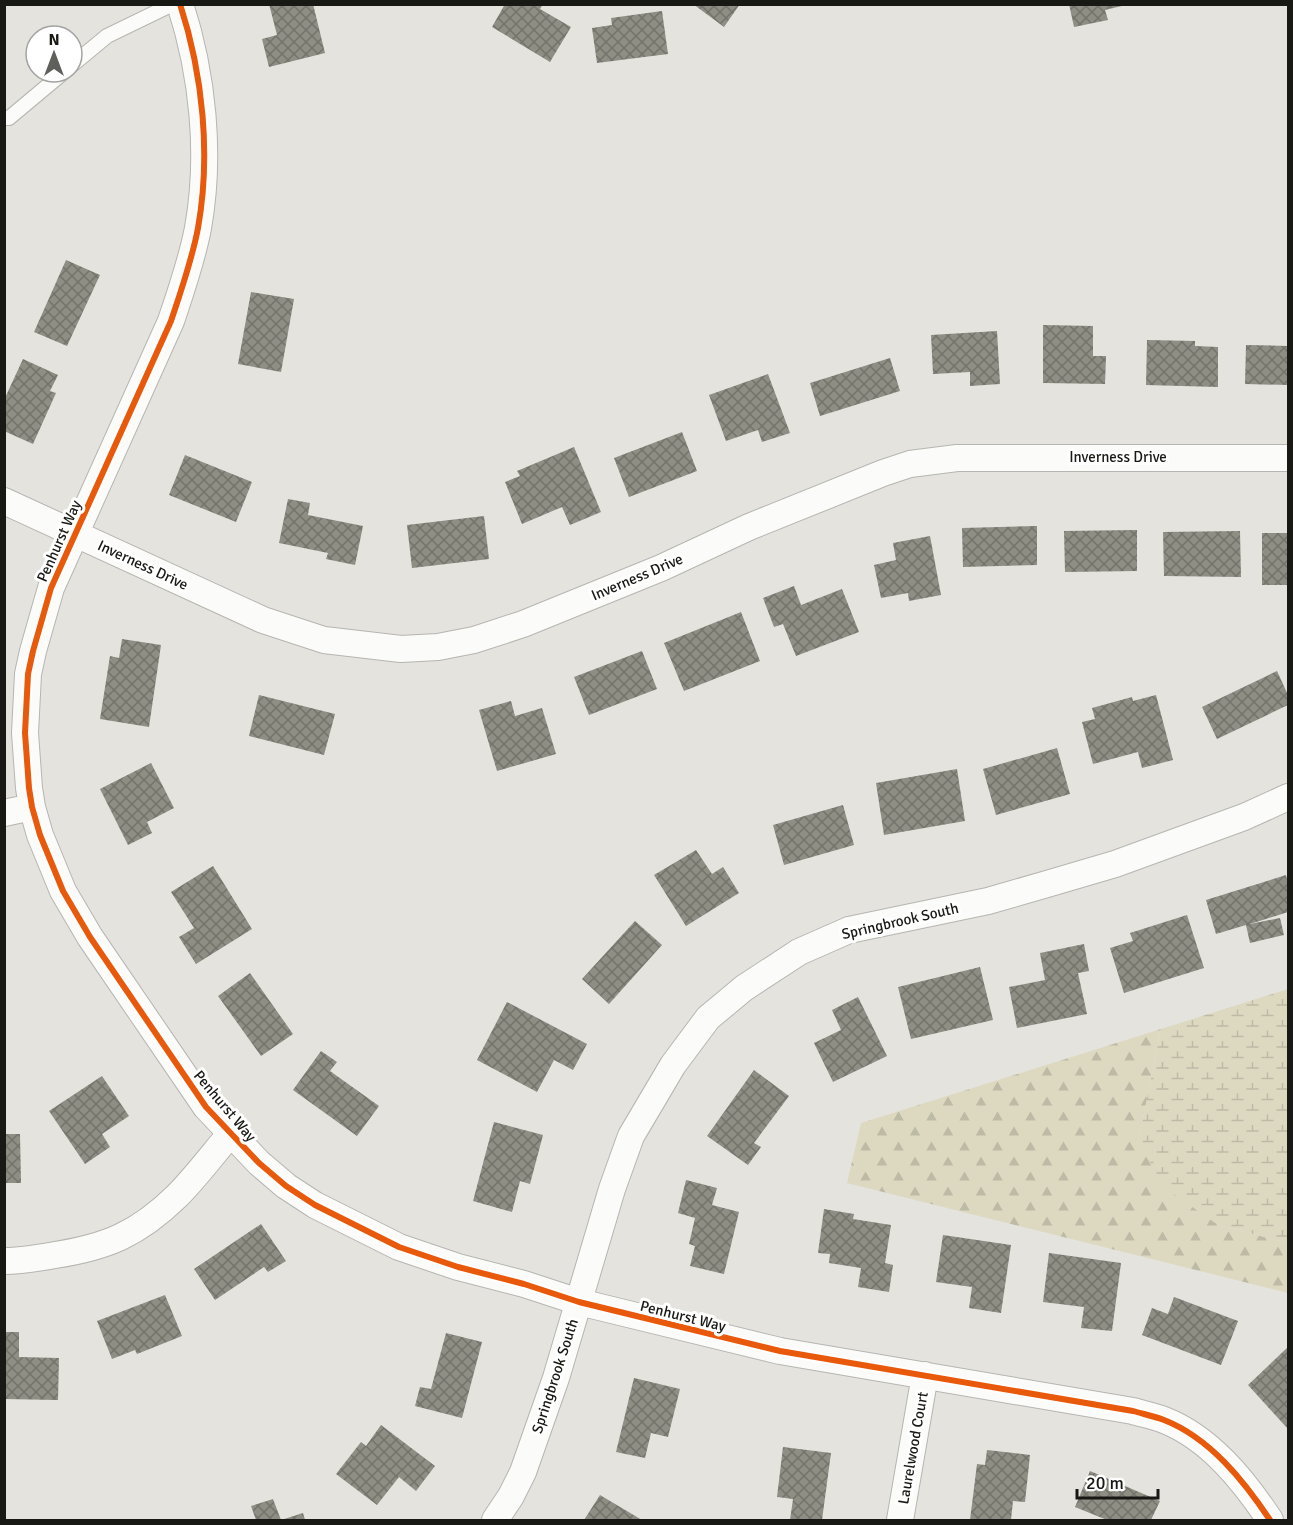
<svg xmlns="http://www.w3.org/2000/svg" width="1293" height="1525" font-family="Signika,sans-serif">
  <defs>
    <pattern id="forest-firs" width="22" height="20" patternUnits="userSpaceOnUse" patternTransform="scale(1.5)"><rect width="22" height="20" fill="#ddd9c1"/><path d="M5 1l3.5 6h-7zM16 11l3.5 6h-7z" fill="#bdbaa5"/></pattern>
    <pattern id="wetland-marsh" width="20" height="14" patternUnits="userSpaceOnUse" patternTransform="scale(1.5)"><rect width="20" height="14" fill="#ddd9c1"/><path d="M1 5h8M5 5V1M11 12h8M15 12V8" fill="none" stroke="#bdbaa5"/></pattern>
    <pattern id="building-cross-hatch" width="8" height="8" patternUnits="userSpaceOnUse" patternTransform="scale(1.5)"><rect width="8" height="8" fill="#8f8e84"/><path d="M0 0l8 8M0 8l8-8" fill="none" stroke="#74736b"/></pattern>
  </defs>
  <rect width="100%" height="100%" fill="#e4e3de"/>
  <!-- forest -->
  <path fill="url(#forest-firs)" d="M1161,1029L1140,1134L1218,1225L1288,1243V1293L847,1183L861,1123Z"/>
  <!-- wetland -->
  <path fill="url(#wetland-marsh)" d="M1288,989V1243L1218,1225L1158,1183L1140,1134L1161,1029Z"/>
  <!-- building -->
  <path fill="url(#building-cross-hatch)" d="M269,4H313L325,53L269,67L262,39L277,35Z
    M505,4H543L540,9L571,27L550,62L492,27Z
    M693,4H740L724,27Z
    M1069,4H1126V5L1105,10L1108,20L1074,27Z
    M662,11L668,54L597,63L592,28L612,25L611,18Z
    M66,260L100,275L67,346L34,332Z
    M251,292L294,299L281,372L238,364Z
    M1043,325L1093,326V356H1106L1105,384L1043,383Z
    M997,331L1000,384L970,386V372L933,374L931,335Z
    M1147,340L1195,341V346L1218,347V387L1146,385Z
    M1246,345L1288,346V385L1245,384Z
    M890,358L900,391L820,416L810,383Z
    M23,359L58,375L50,391L56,393L33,444L4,431V400Z
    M768,374L790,433L762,442L758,430L726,441L709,395Z
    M682,432L697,471L629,497L614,458Z
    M574,447L601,512L570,525L562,507L522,524L505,482L520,476L517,471Z
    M185,455L252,482L236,522L169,495Z
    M288,499L310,503L308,515L363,526L355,565L326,559L328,553L279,543Z
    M484,516L489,559L412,568L407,525Z
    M1037,526V565L963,567L962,528Z
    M1137,530V571L1065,572L1064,531Z
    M1240,531L1241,577L1164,576L1163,532Z
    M1262,533H1288V585H1262Z
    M930,536L941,595L909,601L908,593L881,598L874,565L896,560L893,543Z
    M794,586L801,605L842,589L859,632L796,656L783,624L774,627L763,598Z
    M741,612L760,661L684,691L664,643Z
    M122,639L161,645L149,727L100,719L110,656L119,658Z
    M642,651L657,689L589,715L574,677Z
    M1277,671L1288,695V705L1217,739L1202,707Z
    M259,695L335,714L324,755L249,736Z
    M1156,695L1173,760L1142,768L1138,752L1093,764L1082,722L1095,719L1092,708L1132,697L1133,701Z
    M511,701L515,716L542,708L556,754L497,771L479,710Z
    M1057,748L1070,794L996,815L983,769Z
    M151,763L174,808L147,822L152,833L128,845L100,789Z
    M957,769L965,821L884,835L876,783Z
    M843,805L854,845L784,865L773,825Z
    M696,850L712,874L723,867L739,893L686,926L654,875Z
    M213,866L252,929L196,964L179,937L194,928L171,892Z
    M1286,875L1288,884V912L1250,924L1280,918L1284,935L1250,943L1246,925L1216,934L1206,900Z
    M1187,915L1204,968L1124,993L1110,948L1133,941L1130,933Z
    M635,921L662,945L609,1004L582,979Z
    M1084,944L1089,971L1078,973L1087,1014L1017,1028L1009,987L1045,980L1040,953Z
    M980,967L993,1020L911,1039L898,987Z
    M250,973L293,1034L261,1056L218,996Z
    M858,997L887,1056L833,1082L814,1043L841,1030L832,1010Z
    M507,1002L587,1044L573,1070L554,1060L537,1092L477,1060Z
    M321,1051L337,1062L330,1071L379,1106L357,1136L293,1090Z
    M754,1070L789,1096L754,1143L761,1147L748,1165L707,1136Z
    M102,1076L129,1116L102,1134L110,1147L85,1164L49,1111Z
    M494,1122L543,1135L530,1184L520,1181L512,1212L473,1201Z
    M4,1134H20L21,1183H4Z
    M686,1180L717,1188L712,1205L739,1212L724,1274L690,1266L695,1246L689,1244L695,1218L678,1213Z
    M824,1209L854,1214L853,1219L891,1225L885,1263L893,1265L889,1292L858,1287L861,1268L829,1263L830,1254L818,1253Z
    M261,1224L286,1261L268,1272L264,1267L215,1300L194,1269Z
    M943,1235L1011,1245L1001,1313L969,1308L972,1287L936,1282Z
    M1049,1253L1121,1263L1112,1331L1081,1328L1084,1307L1043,1302Z
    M165,1295L182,1336L137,1354L135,1350L112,1359L97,1321Z
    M1174,1297L1238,1321L1221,1365L1142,1335L1152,1308L1168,1314Z
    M4,1332H19V1357L59,1358L58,1400L4,1399Z
    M446,1333L482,1342L462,1418L415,1406L420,1387L431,1389Z
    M1288,1347V1429L1248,1385Z
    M634,1378L680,1389L668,1437L651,1433L645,1458L616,1452Z
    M381,1425L435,1466L416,1491L399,1477L377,1505L336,1474L361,1442L366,1446Z
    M783,1447L831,1453L822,1520H790L793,1499L777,1497Z
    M987,1450L1030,1455L1025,1502L1013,1501L1011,1520H970L977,1464L985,1465Z
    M1090,1471L1160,1501L1151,1520H1107L1075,1507Z
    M600,1495L642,1520H584Z
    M273,1499L281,1520L303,1513L305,1520H256L251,1506Z"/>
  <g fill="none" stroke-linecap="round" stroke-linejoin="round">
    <defs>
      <path id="service" d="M72,65L107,36L173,4
        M4,118H9L64,72"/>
      <path id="minor" d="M180,4C203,75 211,155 198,228C192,260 181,291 171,321L51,588L33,651L28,674L25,733L29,788L32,807L40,835L63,891L90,937L206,1107L259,1163L286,1186L315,1205L399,1247L458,1267L524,1284L579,1302L780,1351L1133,1411C1143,1414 1154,1416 1164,1420C1210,1438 1244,1481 1270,1520
        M4,501L263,620L324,640L401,649L438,647L474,640L523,624L661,568L749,527L883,473L910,464L957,458H1288
        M4,813L32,807
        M4,1261C22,1261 38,1258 55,1255C107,1247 138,1234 177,1196C196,1177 213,1154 231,1133
        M495,1520L511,1496L523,1472L556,1378L612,1189L631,1136L673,1065L708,1018L744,988L799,952L849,930L988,901L1047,884L1115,864L1244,817L1288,797
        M900,1520L925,1375"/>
    </defs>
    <!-- service casing -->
    <use href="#service" stroke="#b6b5b1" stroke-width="16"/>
    <!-- minor casing -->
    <use href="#minor" stroke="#b6b5b1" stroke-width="28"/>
    <!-- service -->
    <use href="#service" stroke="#fbfbfa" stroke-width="14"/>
    <!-- minor -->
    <use href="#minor" stroke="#fbfbfa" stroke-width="26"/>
    <defs>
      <path id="cycleway" d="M180,4C203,75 211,155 198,228C192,260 181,291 171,321L51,588L33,651L28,674L25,733L29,788L32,807L40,835L63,891L90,937L206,1107L259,1163L286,1186L315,1205L399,1247L458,1267L524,1284L579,1302L780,1351L1133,1411C1143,1414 1154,1416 1164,1420C1210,1438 1244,1481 1270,1520"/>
    </defs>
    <!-- cycleway casing -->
    <use href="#cycleway" stroke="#fff" stroke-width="10"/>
    <!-- cycleway -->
    <use href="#cycleway" stroke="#e8590c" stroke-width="6"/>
  </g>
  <g text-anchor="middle" stroke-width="6" stroke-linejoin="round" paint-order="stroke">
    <!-- street labels -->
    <g font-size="15" fill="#181814" stroke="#fff">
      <text x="1118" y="462">Inverness Drive</text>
      <text transform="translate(59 541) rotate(-66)" y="5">Penhurst Way</text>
      <text transform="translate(143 565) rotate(25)" y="5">Inverness Drive</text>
      <text transform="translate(637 577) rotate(-23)" y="5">Inverness Drive</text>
      <text transform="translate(900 921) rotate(-13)" y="5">Springbrook South</text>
      <text transform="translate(225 1106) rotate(50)" y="5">Penhurst Way</text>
      <text transform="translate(683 1316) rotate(14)" y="5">Penhurst Way</text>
      <text transform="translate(555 1376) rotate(-72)" y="5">Springbrook South</text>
      <text transform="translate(913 1448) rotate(-80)" y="5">Laurelwood Court</text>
    </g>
  </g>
  <!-- border -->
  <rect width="1293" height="1525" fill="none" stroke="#181814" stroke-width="12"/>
  <!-- north arrow -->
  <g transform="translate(54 54)"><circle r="28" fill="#ffffff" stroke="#a3a3a1" stroke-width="1.5"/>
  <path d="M0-4.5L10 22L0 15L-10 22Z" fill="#5f5f5b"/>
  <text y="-9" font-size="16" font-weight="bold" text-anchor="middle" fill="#181814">N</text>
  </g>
  <!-- scale -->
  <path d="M1077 1489v9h81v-9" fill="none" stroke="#181814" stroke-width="3"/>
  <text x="1086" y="1489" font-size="18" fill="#181814" stroke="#ffffff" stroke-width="4.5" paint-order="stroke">20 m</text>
</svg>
